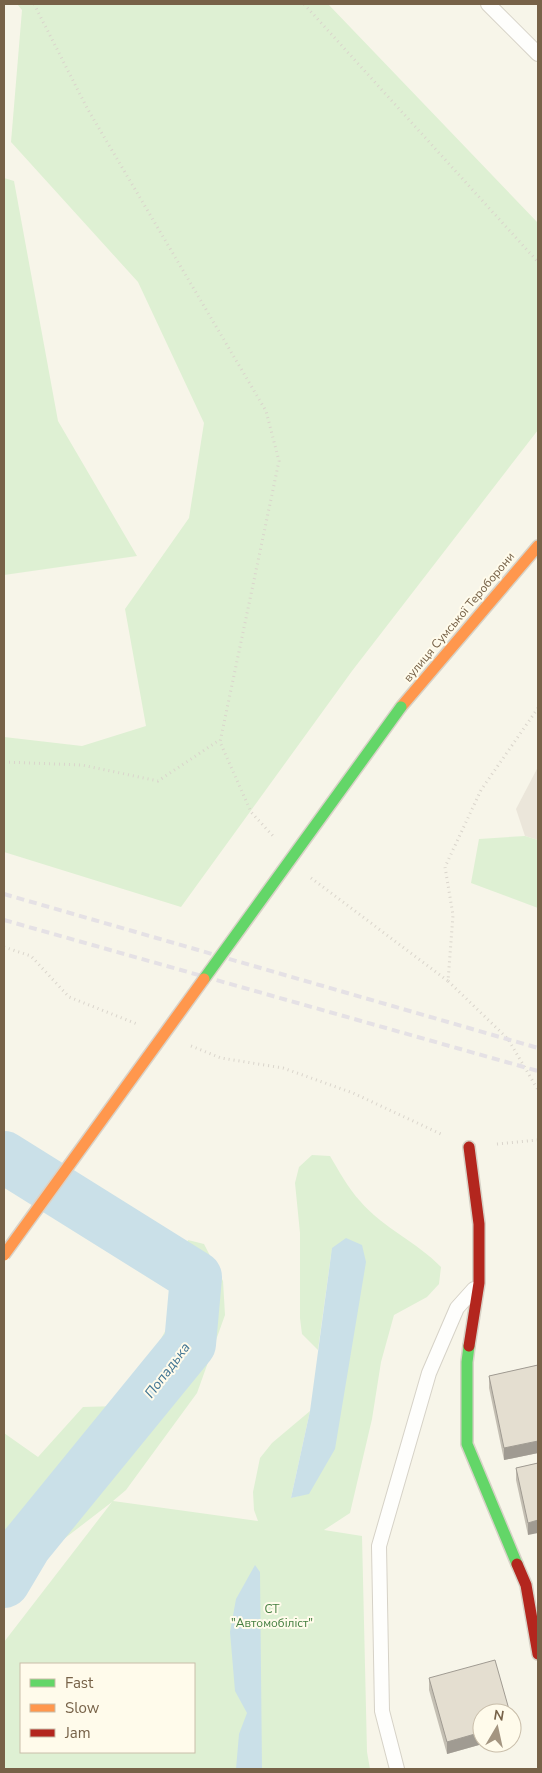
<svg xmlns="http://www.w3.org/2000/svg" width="542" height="1773" font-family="'Nunito Sans',sans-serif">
  <rect width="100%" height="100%" fill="#f7f5e9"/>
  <!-- industrial -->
  <path fill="#ebe6da" d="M538,767V840L525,836L516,809Z"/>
  <!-- green -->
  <path fill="#def0d3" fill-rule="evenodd" d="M17,4H328L538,223V430L352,671L181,907L4,852V737L82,746L146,726L125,609L189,518L204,423L138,282L11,142L22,10Z
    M4,178L14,181L58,421L137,556L4,575Z
    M525,836L538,840V908L471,883L479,839Z
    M312,1155L330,1156C339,1171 348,1188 360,1201C383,1228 417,1242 441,1267L439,1284L427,1297L394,1315L381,1362L372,1419L350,1513L324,1530L362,1536L367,1752L370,1769H4V1642L112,1502L47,1552L4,1600V1433L38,1457L83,1407L119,1406L131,1395L170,1322L188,1240L204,1244L223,1281L225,1315L197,1393L126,1490L113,1501L258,1521L254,1510L253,1492L260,1458L272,1443L310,1411L291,1498L309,1493L332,1248L318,1350L302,1334L300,1318V1233L295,1183L299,1167ZM21,1664H194V1752H21Z"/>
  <!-- water -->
  <path fill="#cae0e8" d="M346,1238L362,1245L366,1262L335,1449L309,1494L291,1498L310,1411L332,1248Z
    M255,1565L260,1572L262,1769H236L239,1734L247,1713L235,1691L230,1632L236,1599Z"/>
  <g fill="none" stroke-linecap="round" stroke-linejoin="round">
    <!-- river -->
    <path stroke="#cae0e8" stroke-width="52" d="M4,1157L196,1277L190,1344L26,1545L4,1582"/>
    <defs>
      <path id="lane" d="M488,4L538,54
        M397,1769L382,1711L379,1546L429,1373L457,1308L474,1289"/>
      <path id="fast" d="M469,1346L467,1362V1444L517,1564"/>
      <path id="slow" d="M401,707L538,546"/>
      <path id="jam" d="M469,1147L479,1224V1283L469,1346
        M517,1564L526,1585L538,1654"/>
    </defs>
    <!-- lane casing -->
    <use href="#lane" stroke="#d6d2c7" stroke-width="16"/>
    <!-- fast casing -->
    <use href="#fast" stroke="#d7d2c7" stroke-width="14"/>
    <!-- slow casing -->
    <use href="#slow" stroke="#d7d2c7" stroke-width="14"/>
    <!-- jam casing -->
    <use href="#jam" stroke="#d7d2c7" stroke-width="14"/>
    <!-- path -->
    <path stroke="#dad5cc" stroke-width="3" stroke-dasharray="1 4" stroke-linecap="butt" d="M34,4L87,108L266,411L279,461L220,742L251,812L273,836
      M304,4L538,262
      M538,708L481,790L445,867L453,915L448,981L508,1039L538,1090
      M4,762L82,765L158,781L218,741
      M311,878L448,981
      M4,947L31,956L69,997L137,1024
      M191,1046L221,1058L283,1068L353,1093L443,1135
      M497,1144L538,1140"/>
    <!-- lane -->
    <use href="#lane" stroke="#fefefc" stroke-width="14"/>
    <!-- fast -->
    <use href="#fast" stroke="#63d668" stroke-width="11"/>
    <!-- slow -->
    <use href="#slow" stroke="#ff974d" stroke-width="11"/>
    <!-- jam -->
    <use href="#jam" stroke="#b3261e" stroke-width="11"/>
    <!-- rail -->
    <path stroke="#e5e1e5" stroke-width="4" stroke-dasharray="8 5" stroke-linecap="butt" d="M4,894L538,1048
      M4,920L538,1071"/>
    <defs>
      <path id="fast-bridge" d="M204,979L401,707"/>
      <path id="slow-bridge" d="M4,1255L204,979"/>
    </defs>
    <!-- fast-bridge casing -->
    <use href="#fast-bridge" stroke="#d9d2c8" stroke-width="14" stroke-linecap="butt"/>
    <!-- slow-bridge casing -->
    <use href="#slow-bridge" stroke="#d9d2c8" stroke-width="14" stroke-linecap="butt"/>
    <!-- fast-bridge -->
    <use href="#fast-bridge" stroke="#63d668" stroke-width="11"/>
    <!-- slow-bridge -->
    <use href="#slow-bridge" stroke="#ff974d" stroke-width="11"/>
  </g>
  <!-- wall -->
  <path fill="#c4bfb3" d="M538,1365V1453L504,1460L489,1388V1376Z
    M538,1463L528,1535L516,1480V1468Z
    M429,1678L482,1743H486L447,1754L429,1690Z"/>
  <!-- shaded-wall -->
  <path fill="#a09b92" d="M538,1441V1453L504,1460V1448Z
    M538,1520V1533L528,1535V1523Z
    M512,1724H513V1736H512Z
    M482,1732V1743H486L447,1754V1742Z"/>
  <!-- building -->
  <path fill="#e4ded0" stroke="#a09b92" d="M538,1365V1441L504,1448L489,1376Z
    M538,1463V1520L528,1523L516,1468Z
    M495,1660L510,1713H482V1732L447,1742L429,1678Z"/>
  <g text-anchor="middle" stroke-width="4" stroke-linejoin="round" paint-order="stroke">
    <!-- street labels -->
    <g font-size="12" fill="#776248" stroke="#fffbeb">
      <text transform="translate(459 617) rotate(-50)" y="4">вулиця Сумської Тероборони</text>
    </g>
    <!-- park labels -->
    <g font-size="12" fill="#447e3f" stroke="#fffbeb">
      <text x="272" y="1613">СТ<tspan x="272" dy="14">"Автомобіліст"</tspan></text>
    </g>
    <!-- water labels -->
    <g font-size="14" font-style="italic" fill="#427593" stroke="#fffbeb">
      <text transform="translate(167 1370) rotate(-53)" y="5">Попадька</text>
    </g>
  </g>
  <!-- border -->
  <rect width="542" height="1773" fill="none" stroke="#776248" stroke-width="10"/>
  <!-- legend -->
  <rect x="20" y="1663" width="175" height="90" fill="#fffbeb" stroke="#c9beaa"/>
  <rect x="30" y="1679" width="25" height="8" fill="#63d668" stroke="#c9beaa"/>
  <text x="65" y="1688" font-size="15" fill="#776248">Fast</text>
  <rect x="30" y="1704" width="25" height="8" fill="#ff974d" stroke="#c9beaa"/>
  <text x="65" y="1713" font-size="15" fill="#776248">Slow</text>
  <rect x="30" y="1729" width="25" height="8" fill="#b3261e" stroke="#c9beaa"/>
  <text x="65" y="1738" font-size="15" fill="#776248">Jam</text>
  <!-- north arrow -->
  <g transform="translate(497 1728) rotate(9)"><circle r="24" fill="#fffbeb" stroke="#c9beaa"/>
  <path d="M0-4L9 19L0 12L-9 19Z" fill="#a49580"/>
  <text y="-8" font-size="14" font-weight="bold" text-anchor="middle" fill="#776248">N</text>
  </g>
</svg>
